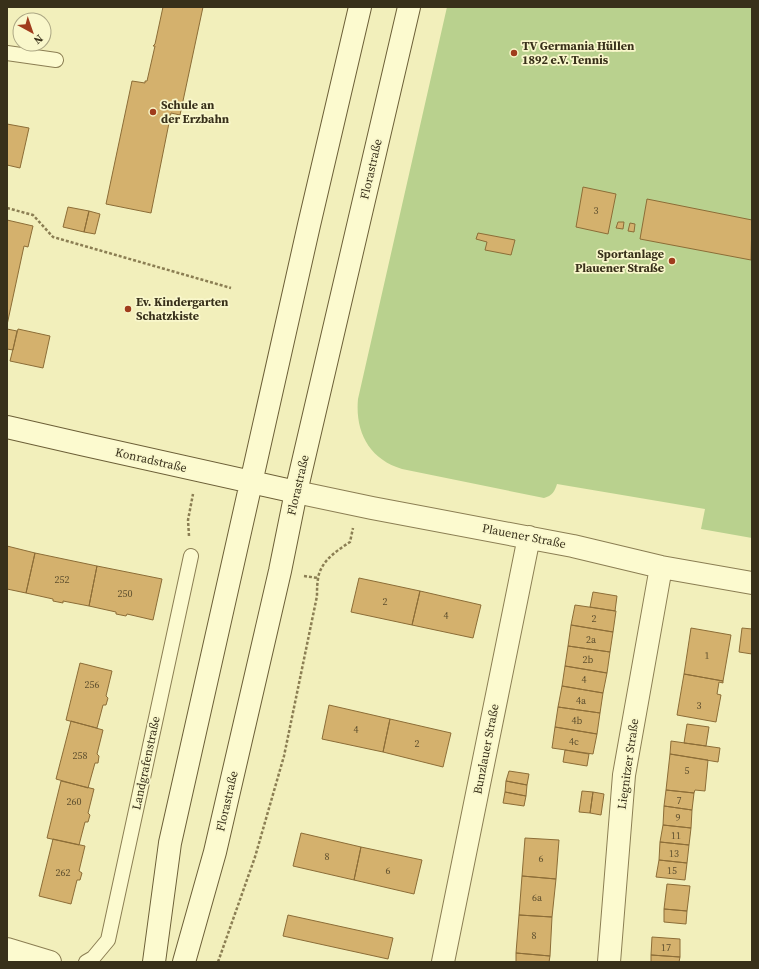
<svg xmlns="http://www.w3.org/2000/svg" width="759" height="969" font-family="'Source Serif 4',serif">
  <rect width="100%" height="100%" fill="#f2efbb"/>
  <!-- green -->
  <path fill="#b9d18e" d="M447,7H752V538L701,529L705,509L557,484C555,491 552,496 544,498L402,469C369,459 355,432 358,399Z"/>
  <!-- building -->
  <path fill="#d4b16d" stroke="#8c6d37" d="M163,7H203L180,115L171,113L151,213L106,204L132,81L145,83V81H147L155,46H153L155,44Z
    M7,124L29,128L20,168L7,165Z
    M583,187L616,194L608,234L576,227Z
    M647,199L752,220L751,260L640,239Z
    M68,207L89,211L84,232L63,227Z
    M89,211L100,214L95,234L84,232Z
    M7,220L33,226L28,247L24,246L7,325Z
    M618,222H624L623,229L616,228Z
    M630,223L635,224L634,232L628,231Z
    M478,233L515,240L511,255L485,250L487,242L476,239Z
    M7,329L17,331L13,350L7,349Z
    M18,329L50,336L43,368L10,361Z
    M7,546L35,553L26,593L7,589Z
    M35,553L97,566L89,606L63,601V603L53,601V599L26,593Z
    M97,566L162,579L153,620L127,614L126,616L116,614V612L89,606Z
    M359,578L420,591L412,625L351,612Z
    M420,591L481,605L473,638L412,625Z
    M593,592L617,596L615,611L590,607Z
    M575,605L616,611L613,632L571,625Z
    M571,625L613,632L610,652L568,646Z
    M691,628L731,635L723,681L684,674Z
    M742,628L752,629V654L739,652Z
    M568,646L610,652L607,673L565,666Z
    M80,663L112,671L106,696L108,698L106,705H103L97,728L66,720Z
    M565,666L607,673L603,693L562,686Z
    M684,674L723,681V683L719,682L717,694L721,695L716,722L677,715Z
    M562,686L603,693L600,713L558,707Z
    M329,705L390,719L383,752L322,739Z
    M558,707L600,713L597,734L555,727Z
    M390,719L451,733L443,767L383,752Z
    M71,721L103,730L97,754L99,756L98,763H95L88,788L56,779Z
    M687,724L709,727L706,746L684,743Z
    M555,727L597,734L593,754L552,748Z
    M671,741L720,748L718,762L670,754Z
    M565,750L589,754L587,766L563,762Z
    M670,754L708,760L705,791L695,790L694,793L666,790Z
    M509,771L529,774L527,785L506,781Z
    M61,781L94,789L88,813L90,815L88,822H85L79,845L47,838Z
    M506,781L527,785L526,796L505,792Z
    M666,790L694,793L692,810L664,806Z
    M582,791L593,792L590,813L579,812Z
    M505,792L526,796L524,806L503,803Z
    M593,792L604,794L601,815L590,813Z
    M664,806L692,810L691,828L663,825Z
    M663,825L691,828L689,845L660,842Z
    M301,833L361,847L354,880L293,866Z
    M525,838L559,840L556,879L522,876Z
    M53,839L85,846L79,871L82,873L80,880H77L71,904L39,896Z
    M660,842L689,845L687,863L659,860Z
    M361,847L422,860L414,894L354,880Z
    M659,860L687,863L685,880L656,877Z
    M522,876L556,879L552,917L519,915Z
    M667,884L690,886L687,911L664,909Z
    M664,909L687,911L686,924L664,922Z
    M288,915L393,938L388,959L283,936Z
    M519,915L552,917L550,956L516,953Z
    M652,937L680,939V957L651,955Z
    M516,953L550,956L549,962H516Z
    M651,955L680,957L679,962H651Z"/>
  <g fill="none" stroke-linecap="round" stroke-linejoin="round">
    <defs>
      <path id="lane" d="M7,53L56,60
        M86,962L93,958L108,940L191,556"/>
      <path id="street" d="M296,492L372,508L573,546L661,567L752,583
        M7,949L50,962
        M443,962L529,537
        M609,962L624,775L661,567"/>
      <path id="secondary" d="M7,427L81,444L296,492
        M154,962L170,843L309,225L360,7
        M184,962L215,852L280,571L296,492L409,7"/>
    </defs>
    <!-- lane casing -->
    <use href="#lane" stroke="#8b7e53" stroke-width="16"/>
    <!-- street casing -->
    <use href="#street" stroke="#8b7e53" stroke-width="24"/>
    <!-- secondary casing -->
    <use href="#secondary" stroke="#6c5f37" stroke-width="24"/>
    <!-- path -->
    <path stroke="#8b7e53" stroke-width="2.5" stroke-dasharray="3 2" stroke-linecap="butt" d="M7,208L33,215L53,237L231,288
      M189,536L188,520L193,494
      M304,576L318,578
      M218,962L255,857L284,756L317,596C317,590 317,585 318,579C320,562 336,551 350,542L353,528"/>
    <!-- lane -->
    <use href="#lane" stroke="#fcfacf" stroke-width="14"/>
    <!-- street -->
    <use href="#street" stroke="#fcfacf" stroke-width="22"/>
    <!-- secondary -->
    <use href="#secondary" stroke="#fcfacf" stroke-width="22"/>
  </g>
  <!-- markers -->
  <g fill="#a03c1d" stroke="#f9f7cb" stroke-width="1.5">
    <circle cx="514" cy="53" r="4"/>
    <circle cx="153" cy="112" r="4"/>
    <circle cx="672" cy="261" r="4"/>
    <circle cx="128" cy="309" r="4"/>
  </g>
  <g text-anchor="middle" stroke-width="3.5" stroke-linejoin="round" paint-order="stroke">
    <!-- number labels -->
    <g font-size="10" fill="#5f502f">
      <text x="596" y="214">3</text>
      <text x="62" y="583">252</text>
      <text x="125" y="597">250</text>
      <text x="385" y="605">2</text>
      <text x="446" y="619">4</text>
      <text x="594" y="622">2</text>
      <text x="591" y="643">2a</text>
      <text x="707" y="659">1</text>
      <text x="588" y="663">2b</text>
      <text x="584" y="683">4</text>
      <text x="92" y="688">256</text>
      <text x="581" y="704">4a</text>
      <text x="699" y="709">3</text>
      <text x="577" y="724">4b</text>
      <text x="356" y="733">4</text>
      <text x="574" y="745">4c</text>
      <text x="417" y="747">2</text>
      <text x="80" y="759">258</text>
      <text x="687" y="774">5</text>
      <text x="679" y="804">7</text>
      <text x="74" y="805">260</text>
      <text x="678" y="821">9</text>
      <text x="676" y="839">11</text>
      <text x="674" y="857">13</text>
      <text x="327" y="860">8</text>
      <text x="541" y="862">6</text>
      <text x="388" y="874">6</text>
      <text x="672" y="874">15</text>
      <text x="63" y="876">262</text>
      <text x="537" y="901">6a</text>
      <text x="534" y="939">8</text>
      <text x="666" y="951">17</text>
    </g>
    <!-- poi labels -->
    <g font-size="12" font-weight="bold" fill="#38301a" stroke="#f9f7cb" text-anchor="start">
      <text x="522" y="50">TV Germania Hüllen<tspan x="522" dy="14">1892 e.V. Tennis</tspan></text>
      <text x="161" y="109">Schule an<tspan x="161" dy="14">der Erzbahn</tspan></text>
      <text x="664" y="258" text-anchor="end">Sportanlage<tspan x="664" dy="14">Plauener Straße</tspan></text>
      <text x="136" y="306">Ev. Kindergarten<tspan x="136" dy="14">Schatzkiste</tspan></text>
    </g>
    <!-- street labels -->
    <g font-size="12" fill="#38301a" stroke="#f9f7cb">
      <text transform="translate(371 169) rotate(-77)" y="4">Florastraße</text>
      <text transform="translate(151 460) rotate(13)" y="4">Konradstraße</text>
      <text transform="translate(298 485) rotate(-77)" y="4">Florastraße</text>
      <text transform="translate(524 536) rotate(11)" y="4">Plauener Straße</text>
      <text transform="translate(486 749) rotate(-79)" y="4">Bunzlauer Straße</text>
      <text transform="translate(146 763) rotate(-78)" y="4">Landgrafenstraße</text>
      <text transform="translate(628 764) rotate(-82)" y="4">Liegnitzer Straße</text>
      <text transform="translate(227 801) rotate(-77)" y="4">Florastraße</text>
    </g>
  </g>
  <!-- border -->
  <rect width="759" height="969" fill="none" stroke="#38301a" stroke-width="16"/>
  <!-- north arrow -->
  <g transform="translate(32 32) rotate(140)"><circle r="19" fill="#f9f7cb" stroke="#aca784"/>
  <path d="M0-3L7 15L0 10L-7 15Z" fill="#a03c1d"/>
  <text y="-6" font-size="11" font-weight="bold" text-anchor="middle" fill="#38301a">N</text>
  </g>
</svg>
